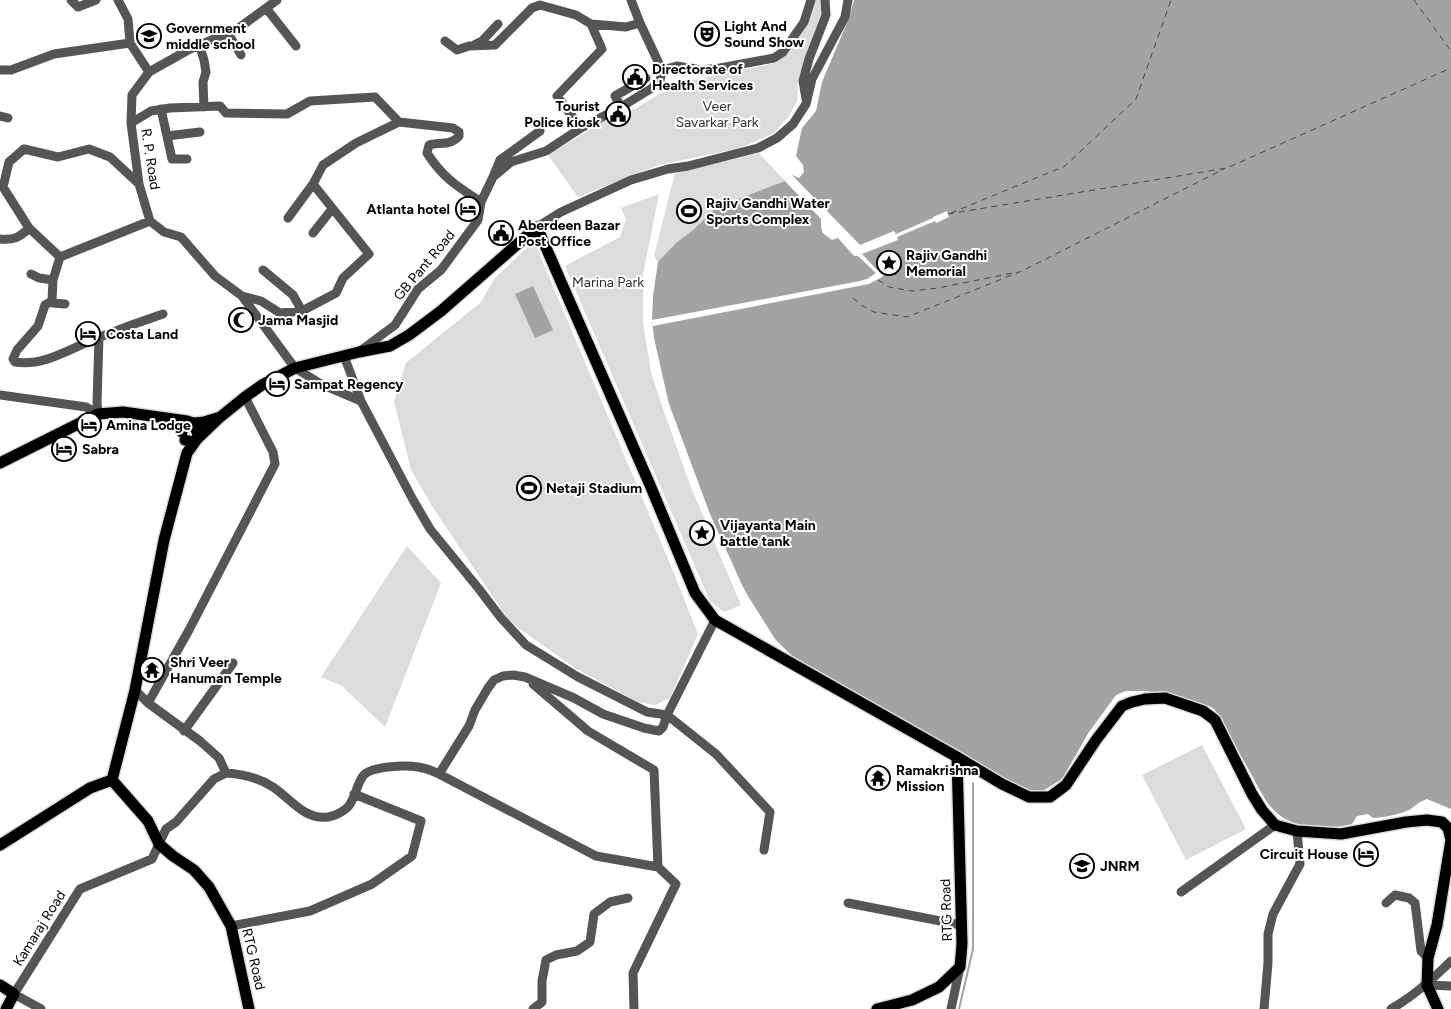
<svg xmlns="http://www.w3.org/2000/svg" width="1451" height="1009" font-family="Figtree,sans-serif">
  <rect width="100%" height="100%" fill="#fff"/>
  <!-- green -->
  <path fill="#dcdcdc" d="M814,0H820L822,4L821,17L805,61L798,85L797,101L789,116L774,133L740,148L659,165L578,197L548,155L603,122L636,108L678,83L776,63C795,48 812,24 814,0Z
    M759,153L785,181L717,207L693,230L676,243L658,262L654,256L675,173Z
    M659,194L643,274V322L651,372L661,403L690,485L741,605L724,612L710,601L565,266L620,237L626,219L621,208Z
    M534,241L673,571L698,634L670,698L655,705L638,702L575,668L510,622L432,506L411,470L394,402L406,363L481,302L495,278Z
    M407,546L441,583L385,727L342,686L321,677Z
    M1202,745L1246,829L1186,860L1142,775Z"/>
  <!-- water -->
  <path fill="#a3a3a3" d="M854,0H1451V809L1427,799C1420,801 1415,806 1409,810C1401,814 1382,818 1373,818L1368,814L1357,816L1352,824C1336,828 1322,829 1306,826C1272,820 1265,799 1250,772C1240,754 1230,736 1220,717L1214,709L1209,706L1171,695L1146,691H1126L1116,695L1089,732L1062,779L1041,792H1030L986,769L821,674L791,655L775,639L748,596L742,585L710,514L669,404L654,338L652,320L653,296L658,262L676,243L693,230L717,207L785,181L792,175L799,178L804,172L803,165L796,156L802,128L816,111L822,82L849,18Z
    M533,286L553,330L535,338L515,294Z"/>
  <!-- pier -->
  <path fill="#fff" d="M792,175L860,245L894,231L896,234L933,218V217L947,211L949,217L936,223L935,221L897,237L898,240L862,254L877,270L884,266V262L887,258H891L894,261L892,267H886L885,273L882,277L869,284L653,326L652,320L860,281L867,279L876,273L858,256H854L838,238L832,240L825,235L822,232L821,226V219L785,181Z"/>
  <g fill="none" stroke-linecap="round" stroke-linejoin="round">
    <!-- stream -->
    <path stroke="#a3a3a3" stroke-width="2" d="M959,1009L973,949V783"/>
    <!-- ferry -->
    <path stroke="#444" stroke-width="1" stroke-dasharray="6 5" stroke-linecap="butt" d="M1414,0L1451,51
      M951,213L1065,166L1136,99L1171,0
      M948,214L1227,168L1451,68
      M878,280L889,287L912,291L938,288L1018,272
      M853,298L861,305L874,312L907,317L1022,271L1224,169"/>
    <defs>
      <path id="major" d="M182,432V427L187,424L204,422L217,418
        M185,440L192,442L197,439L219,418L245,397L262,385L295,368L359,352L390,346L409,335L441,311L537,227L650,485L695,593L715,620L957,757L1002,784L1029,797H1050L1066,785L1096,740L1122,706L1132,702L1145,699L1165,698L1203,711L1215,720L1252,794L1262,810L1275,825L1297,831L1341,834L1406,822L1427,820L1442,822L1448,828L1451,840L1437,925L1428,958L1427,985L1438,1009
        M0,463L98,414L123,412L187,421L193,423L198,434L197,439L187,453L164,540L135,690L112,780L90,788L0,845
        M112,780L148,821L159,844L173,856L194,870L209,887L231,926L249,1009
        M0,985L14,994L6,1009
        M877,1009L912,1000L939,987L960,967L962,944L957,757"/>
    </defs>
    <!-- major casing -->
    <use href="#major" stroke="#dbdbdb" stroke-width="14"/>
    <!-- minor -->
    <path stroke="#555" stroke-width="9" d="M71,0L78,7L96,0
      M277,0L236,30L190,49L149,72L132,95L131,123L139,184L150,221L164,232L181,237L215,276L242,296L295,368L321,384L361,401
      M631,0L640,23L662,70L677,66L701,70L720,68L774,58L783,52L804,22L811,0
      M266,8L296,46
      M228,33L241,55
      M445,41L457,50L469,46L495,45L532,8L540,5L576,15L591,24L626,27L640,23
      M130,43L149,72
      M199,44L204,60L206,72L203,82L204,107
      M474,45L482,41L498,24
      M0,70H11L54,54L130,43L128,19L118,0
      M806,99L803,81L809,59L826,15L825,0
      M621,107L615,96L646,78
      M161,109L172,159H187
      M0,116L8,118
      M131,123L151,111L170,108L220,106L226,113L287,114L310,101L375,97L399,122L453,128L459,132V136C451,146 439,142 429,145L427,153C443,178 458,187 481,202
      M581,128L557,96L602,49L591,24
      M167,136L200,132
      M493,177L500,160L540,131
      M139,184L110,157L89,149L58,157L24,149L9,162L3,187L29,228L60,257L150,221
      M288,218L313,184
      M537,227L561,212L631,180L668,169L688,166L758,148L777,138L793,124L806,104L812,79L845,17L848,0
      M313,233L332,209
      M0,239C14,240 19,238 29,228
      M60,257L53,280L52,301L45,305L38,326L17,350L13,359L15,362C45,367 72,347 100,337C120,329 142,321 163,314
      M263,270L293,295L302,311
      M31,274L39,278L53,280
      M242,296L261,301L280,313L302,311L336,293L343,278L369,254L313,184L323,165L356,143L399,122
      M52,301L53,303L65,304
      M360,351L395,325L418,289L441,270L478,220L481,202L493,177L511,162L546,151L581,128L621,107L652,88L660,81L662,70
      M344,356L361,401L412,498L430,529L479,589L501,618L526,645L578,677L647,712L667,715L715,620
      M0,395L86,407L98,414
      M98,414L97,402L99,337
      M533,684L588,731L654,770L658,867L676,884L633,973L634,1009
      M135,690L148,703L200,741L219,758L226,773C242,774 259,778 273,787C291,799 304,820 328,817C335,816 347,810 350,804C356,795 357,784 363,776C370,766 406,765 418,767C425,768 433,771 439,774L469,726L475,710L488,688L494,680L503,676L513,675L525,677L574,698L603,714L644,728L659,731L663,727L667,715L716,754L770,812L764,850
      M148,703L189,630L275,464L273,452L245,397
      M184,731L233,663
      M439,774L596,856L658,867
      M1181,892L1275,825
      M848,903L961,925
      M1386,903L1395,895L1409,898L1415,903L1421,951L1428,958
      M231,926L310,911L372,884L412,856L421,821L354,794
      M1427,985L1451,986
      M41,1009L14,994L80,889L152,859L166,829L176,822L214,779L226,773
      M533,1009L542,1002V981L546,960L556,955L577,951L590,942L594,914L610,902L628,898
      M951,1009L960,967
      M1264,1009L1268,963V934L1273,914L1300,864L1297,831
      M1391,1009C1414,996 1432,980 1451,961"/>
    <!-- major -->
    <use href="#major" stroke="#000" stroke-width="11"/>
  </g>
  <!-- icons -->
  <defs>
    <symbol id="theatre-ring" viewBox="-11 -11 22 22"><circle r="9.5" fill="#fff" stroke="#000" stroke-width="1.5"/><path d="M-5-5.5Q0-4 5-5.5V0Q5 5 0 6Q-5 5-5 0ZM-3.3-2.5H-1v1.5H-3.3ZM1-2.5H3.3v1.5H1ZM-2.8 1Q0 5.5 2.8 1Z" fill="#000"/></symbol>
    <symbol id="school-ring" viewBox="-11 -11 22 22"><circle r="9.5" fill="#fff" stroke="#000" stroke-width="1.5"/><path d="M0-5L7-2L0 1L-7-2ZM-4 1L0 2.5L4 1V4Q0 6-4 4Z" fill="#000"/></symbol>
    <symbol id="civic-ring" viewBox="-11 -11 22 22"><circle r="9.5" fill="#fff" stroke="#000" stroke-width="1.5"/><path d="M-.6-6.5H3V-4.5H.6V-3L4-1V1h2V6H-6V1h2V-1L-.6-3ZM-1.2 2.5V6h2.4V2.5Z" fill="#000"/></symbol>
    <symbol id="hotel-ring" viewBox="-11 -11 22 22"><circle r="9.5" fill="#fff" stroke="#000" stroke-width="1.5"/><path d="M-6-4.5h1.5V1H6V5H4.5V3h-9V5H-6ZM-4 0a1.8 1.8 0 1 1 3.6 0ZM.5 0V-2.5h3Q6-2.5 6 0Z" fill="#000"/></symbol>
    <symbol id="stadium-ring" viewBox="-11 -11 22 22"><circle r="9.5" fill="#fff" stroke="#000" stroke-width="1.5"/><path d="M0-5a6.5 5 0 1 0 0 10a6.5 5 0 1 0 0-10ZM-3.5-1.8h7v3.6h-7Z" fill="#000"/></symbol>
    <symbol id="sight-ring" viewBox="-11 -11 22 22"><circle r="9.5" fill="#fff" stroke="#000" stroke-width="1.5"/><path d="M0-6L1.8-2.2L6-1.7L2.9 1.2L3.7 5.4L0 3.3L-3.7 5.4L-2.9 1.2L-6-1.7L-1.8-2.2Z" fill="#000"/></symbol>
    <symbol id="mosque-ring" viewBox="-11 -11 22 22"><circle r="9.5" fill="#fff" stroke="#000" stroke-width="1.5"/><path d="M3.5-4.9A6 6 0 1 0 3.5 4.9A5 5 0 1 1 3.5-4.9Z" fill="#000"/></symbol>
    <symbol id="temple-ring" viewBox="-11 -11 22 22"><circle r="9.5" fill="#fff" stroke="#000" stroke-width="1.5"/><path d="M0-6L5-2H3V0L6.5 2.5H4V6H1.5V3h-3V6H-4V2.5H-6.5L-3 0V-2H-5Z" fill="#000"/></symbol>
    <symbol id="university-ring" viewBox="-11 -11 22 22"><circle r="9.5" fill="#fff" stroke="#000" stroke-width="1.5"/><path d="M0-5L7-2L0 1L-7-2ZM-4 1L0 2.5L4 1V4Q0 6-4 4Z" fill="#000"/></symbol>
  </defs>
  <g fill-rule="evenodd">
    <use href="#theatre-ring" x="693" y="20" width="28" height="28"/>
    <use href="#school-ring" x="135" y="22" width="28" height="28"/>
    <use href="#civic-ring" x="621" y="63" width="28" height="28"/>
    <use href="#civic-ring" x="604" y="100" width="28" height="28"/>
    <use href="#hotel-ring" x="454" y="195" width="28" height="28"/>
    <use href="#stadium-ring" x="675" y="197" width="28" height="28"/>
    <use href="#civic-ring" x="487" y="219" width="28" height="28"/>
    <use href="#sight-ring" x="875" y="249" width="28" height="28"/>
    <use href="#mosque-ring" x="227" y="306" width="28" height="28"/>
    <use href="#hotel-ring" x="74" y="320" width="28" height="28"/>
    <use href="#hotel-ring" x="263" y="370" width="28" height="28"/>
    <use href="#hotel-ring" x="75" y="411" width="28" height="28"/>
    <use href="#hotel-ring" x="50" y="435" width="28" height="28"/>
    <use href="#stadium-ring" x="515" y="474" width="28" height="28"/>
    <use href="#sight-ring" x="688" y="519" width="28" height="28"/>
    <use href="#temple-ring" x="138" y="656" width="28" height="28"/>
    <use href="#temple-ring" x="864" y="764" width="28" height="28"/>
    <use href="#hotel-ring" x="1352" y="840" width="28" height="28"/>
    <use href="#university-ring" x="1068" y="852" width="28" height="28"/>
  </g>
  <g text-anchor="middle" stroke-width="4" stroke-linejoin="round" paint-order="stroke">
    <!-- poi labels -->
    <g font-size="14" font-weight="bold" fill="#000" stroke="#fff" text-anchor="start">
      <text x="724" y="31">Light And<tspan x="724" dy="16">Sound Show</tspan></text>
      <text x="166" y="33">Government<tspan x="166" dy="16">middle school</tspan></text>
      <text x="652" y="74">Directorate of<tspan x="652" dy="16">Health Services</tspan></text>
      <text x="600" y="111" text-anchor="end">Tourist<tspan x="600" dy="16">Police kiosk</tspan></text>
      <text x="706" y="208">Rajiv Gandhi Water<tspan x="706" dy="16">Sports Complex</tspan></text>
      <text x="450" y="214" text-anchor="end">Atlanta hotel</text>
      <text x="518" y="230">Aberdeen Bazar<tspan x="518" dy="16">Post Office</tspan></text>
      <text x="906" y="260">Rajiv Gandhi<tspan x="906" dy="16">Memorial</tspan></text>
      <text x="258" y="325">Jama Masjid</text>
      <text x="106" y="339">Costa Land</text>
      <text x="294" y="389">Sampat Regency</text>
      <text x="106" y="430">Amina Lodge</text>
      <text x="82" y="454">Sabra</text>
      <text x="546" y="493">Netaji Stadium</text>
      <text x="720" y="530">Vijayanta Main<tspan x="720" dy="16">battle tank</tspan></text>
      <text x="170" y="667">Shri Veer<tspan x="170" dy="16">Hanuman Temple</tspan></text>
      <text x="896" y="775">Ramakrishna<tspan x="896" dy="16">Mission</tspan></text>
      <text x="1348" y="859" text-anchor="end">Circuit House</text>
      <text x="1100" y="871">JNRM</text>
    </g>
    <!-- park labels -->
    <g font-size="14" fill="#333" stroke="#fff">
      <text x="717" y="111">Veer<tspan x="717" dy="16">Savarkar Park</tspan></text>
      <text x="608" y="287">Marina Park</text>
    </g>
    <!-- street labels -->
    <g font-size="14" fill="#000" stroke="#fff">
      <text transform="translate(151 159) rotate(81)" y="5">R. P. Road</text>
      <text transform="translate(424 265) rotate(-50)" y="5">GB Pant Road</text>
      <text transform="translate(946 910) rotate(-92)" y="5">RTG Road</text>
      <text transform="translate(39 928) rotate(-58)" y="5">Kamaraj Road</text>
      <text transform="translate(254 959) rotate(77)" y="5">RTG Road</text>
    </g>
  </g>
</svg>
